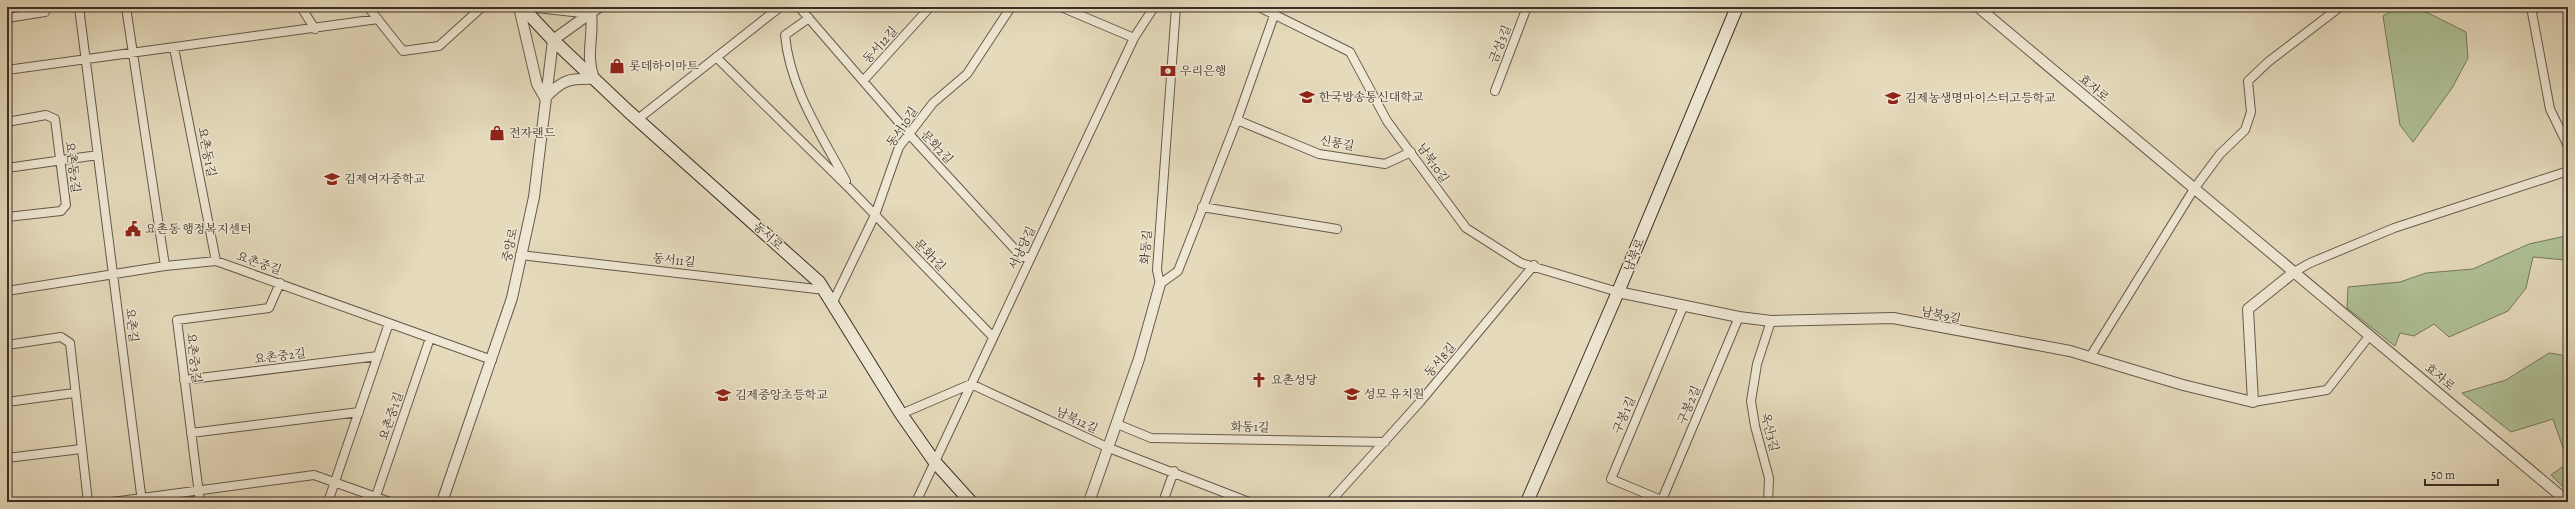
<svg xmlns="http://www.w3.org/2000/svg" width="2575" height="509" font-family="Alegreya,'Noto Serif KR',serif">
  <rect width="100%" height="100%" fill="#e5dabc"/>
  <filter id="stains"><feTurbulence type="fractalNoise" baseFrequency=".005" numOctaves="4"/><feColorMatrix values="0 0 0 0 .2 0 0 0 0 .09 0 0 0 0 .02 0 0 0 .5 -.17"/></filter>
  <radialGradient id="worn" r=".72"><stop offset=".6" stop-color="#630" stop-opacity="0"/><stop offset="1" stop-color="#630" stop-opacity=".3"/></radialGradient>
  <!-- green -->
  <path fill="#afc196" stroke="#75785e" d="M2398,7H2416L2466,32L2468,58L2452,88L2413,142L2400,125L2383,16Z
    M2566,236L2565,260L2533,257L2526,288L2508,311L2449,337L2434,324L2414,336L2400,333L2395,346L2347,308L2348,287L2400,282L2426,273L2473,269L2529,244Z
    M2549,353L2568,356V408L2563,413L2568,424V462L2553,419L2511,432L2462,393L2506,380Z
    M2568,463V492L2551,475Z"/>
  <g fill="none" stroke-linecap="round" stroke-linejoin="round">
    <defs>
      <path id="minor" d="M79,7L142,502
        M126,7L165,266
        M301,7L315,29
        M368,7L403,51L439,46L482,7
        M799,7L909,134L1022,257H1031
        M1061,7L1134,38
        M1176,7L1157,270L1160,284L1178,271L1237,120L1277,7
        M1259,7L1350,52L1387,121L1466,228L1521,263L1618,292
        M2531,7L2550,109L2568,146
        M7,18L45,12L44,7
        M809,18L785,35C790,89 821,134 846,181
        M174,48L216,261
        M716,57L850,189L993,337
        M7,70L378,19
        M863,81L930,7
        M1495,91L1527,7
        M638,119L780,7
        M1237,120L1319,154L1385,164L1411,152
        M7,122L46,115L55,119L66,205L61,211L7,217
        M7,168L98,155
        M1202,207L1337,229
        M520,255L825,290
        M2294,272L2310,263L2394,228L2568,171
        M7,291L165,266L216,261L492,360
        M833,302L875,215L899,147L933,103L967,74L1011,7
        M7,345L61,337L70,343L88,502
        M2090,357L2194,189L2220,154L2245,130L2251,112L2248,81L2268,62L2340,7
        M184,380L378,356
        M7,402L74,393
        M2253,402L2327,390L2370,335
        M901,414L971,384L1109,448L1249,502
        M1117,424L1151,438L1385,442
        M191,433L359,412
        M7,458L81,449
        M112,502L314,475L390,502
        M200,502L177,320L269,308L280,283
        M328,502L389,323
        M374,502L430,338
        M916,502L1134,38L1154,7
        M1163,502L1174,471
        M1330,502L1420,402L1534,265
        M1661,502L1739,317
        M1666,502L1611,479L1683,307
        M1768,502L1769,478L1755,426L1751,401L1757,364L1771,321"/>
      <path id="tertiary" d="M519,7L537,84L545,98C562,80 569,78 594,79C585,54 594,38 591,13L537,7
        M1978,7L2568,502
        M1618,292L1739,317L1771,321L1893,318L2070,351L2183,385L2253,402L2248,309L2294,272
        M442,502L512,298L534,197L553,40L599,7
        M1089,502L1139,359L1160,284"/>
      <path id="secondary" d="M522,7L553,40L628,111L819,282L901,414L934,461L971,502
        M1527,502L1618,292L1737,7"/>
    </defs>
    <!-- minor casing -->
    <use href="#minor" stroke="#665a4c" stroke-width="10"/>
    <!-- tertiary casing -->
    <use href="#tertiary" stroke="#665a4c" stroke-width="12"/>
    <!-- secondary casing -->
    <use href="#secondary" stroke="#3b2f26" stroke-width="14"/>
    <!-- minor -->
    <use href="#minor" stroke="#eee7d3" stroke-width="8"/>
    <!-- tertiary -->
    <use href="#tertiary" stroke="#eee7d3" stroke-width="10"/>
    <!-- secondary -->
    <use href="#secondary" stroke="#eee7d3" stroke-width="12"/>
  </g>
  <!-- icons -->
  <defs>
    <symbol id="shop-bare" viewBox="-9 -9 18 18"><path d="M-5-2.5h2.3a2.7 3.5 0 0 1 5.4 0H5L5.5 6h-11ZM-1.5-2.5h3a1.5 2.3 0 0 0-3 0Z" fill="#8f2418" stroke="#eee7d3" stroke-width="2.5" paint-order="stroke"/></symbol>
    <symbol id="bank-bare" viewBox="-9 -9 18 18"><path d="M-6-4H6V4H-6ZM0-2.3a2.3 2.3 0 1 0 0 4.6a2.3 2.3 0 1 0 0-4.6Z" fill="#8f2418" stroke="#eee7d3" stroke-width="2.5" paint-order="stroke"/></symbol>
    <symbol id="university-bare" viewBox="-9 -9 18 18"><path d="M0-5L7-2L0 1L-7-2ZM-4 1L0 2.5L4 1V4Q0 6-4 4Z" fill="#8f2418" stroke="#eee7d3" stroke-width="2.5" paint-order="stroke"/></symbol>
    <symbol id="school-bare" viewBox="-9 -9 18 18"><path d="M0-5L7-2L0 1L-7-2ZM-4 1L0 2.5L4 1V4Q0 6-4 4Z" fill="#8f2418" stroke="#eee7d3" stroke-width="2.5" paint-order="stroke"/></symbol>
    <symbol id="civic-bare" viewBox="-9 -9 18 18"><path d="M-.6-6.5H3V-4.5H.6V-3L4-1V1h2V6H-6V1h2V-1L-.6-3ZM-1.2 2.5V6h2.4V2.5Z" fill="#8f2418" stroke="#eee7d3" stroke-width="2.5" paint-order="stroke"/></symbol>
    <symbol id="church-bare" viewBox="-9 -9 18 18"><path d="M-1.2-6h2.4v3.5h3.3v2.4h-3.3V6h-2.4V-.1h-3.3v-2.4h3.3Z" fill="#8f2418" stroke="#eee7d3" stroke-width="2.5" paint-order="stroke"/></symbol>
  </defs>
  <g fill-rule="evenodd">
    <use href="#shop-bare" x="606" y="55" width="22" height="22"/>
    <use href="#bank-bare" x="1157" y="60" width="22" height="22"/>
    <use href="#university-bare" x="1296" y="86" width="22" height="22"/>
    <use href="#school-bare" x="1882" y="87" width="22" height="22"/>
    <use href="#shop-bare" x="486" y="122" width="22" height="22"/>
    <use href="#school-bare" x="321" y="168" width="22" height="22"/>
    <use href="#civic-bare" x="122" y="218" width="22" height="22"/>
    <use href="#church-bare" x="1248" y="369" width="22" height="22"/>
    <use href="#school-bare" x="1341" y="383" width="22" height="22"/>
    <use href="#school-bare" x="712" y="384" width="22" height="22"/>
  </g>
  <g text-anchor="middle" stroke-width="3" stroke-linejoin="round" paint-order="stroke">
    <!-- street labels -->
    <g font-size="12" fill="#3b2f26" stroke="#eee7d3">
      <text transform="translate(1500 44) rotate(-69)" y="4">금성3길</text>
      <text transform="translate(880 45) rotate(-48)" y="4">동서12길</text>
      <text transform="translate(2094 88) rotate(40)" y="4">효자로</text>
      <text transform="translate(902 127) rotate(-56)" y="4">동서10길</text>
      <text transform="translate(1337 143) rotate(10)" y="4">신풍길</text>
      <text transform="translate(937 147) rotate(47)" y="4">문화2길</text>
      <text transform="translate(207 152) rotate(79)" y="4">요촌동1길</text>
      <text transform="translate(1433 163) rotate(55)" y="4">남북10길</text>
      <text transform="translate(73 167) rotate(83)" y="4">요촌동2길</text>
      <text transform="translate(768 236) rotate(42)" y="4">동서로</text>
      <text transform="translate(510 245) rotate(-78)" y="4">중앙로</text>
      <text transform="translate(1146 247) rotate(-86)" y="4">화동길</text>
      <text transform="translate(1022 248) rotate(-65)" y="4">서낭당길</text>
      <text transform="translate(930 255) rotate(46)" y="4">문화1길</text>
      <text transform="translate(1634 255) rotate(-68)" y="4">남북로</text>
      <text transform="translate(674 260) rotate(6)" y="4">동서11길</text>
      <text transform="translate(259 263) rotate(19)" y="4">요촌중길</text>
      <text transform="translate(1941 315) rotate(12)" y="4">남북9길</text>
      <text transform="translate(132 325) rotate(83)" y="4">요촌길</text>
      <text transform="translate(280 356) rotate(-7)" y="4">요촌중2길</text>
      <text transform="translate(194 358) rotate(83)" y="4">요촌중3길</text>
      <text transform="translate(1440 360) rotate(-50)" y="4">동서8길</text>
      <text transform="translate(2440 377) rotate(40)" y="4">효자로</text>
      <text transform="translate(1689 405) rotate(-67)" y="4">구봉2길</text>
      <text transform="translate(1624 415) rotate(-67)" y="4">구봉1길</text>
      <text transform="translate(391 416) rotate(-71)" y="4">요촌중1길</text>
      <text transform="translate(1077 420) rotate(25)" y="4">남북12길</text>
      <text transform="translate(1250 427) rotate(1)" y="4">화동1길</text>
      <text transform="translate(1770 432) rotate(76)" y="4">옥산3길</text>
    </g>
    <!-- poi labels -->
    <g font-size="12" fill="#3b2f26" stroke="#eee7d3" text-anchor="start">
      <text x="629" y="70">롯데하이마트</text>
      <text x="1180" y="75">우리은행</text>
      <text x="1319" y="101">한국방송통신대학교</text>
      <text x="1905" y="102">김제농생명마이스터고등학교</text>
      <text x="509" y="137">전자랜드</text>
      <text x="344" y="183">김제여자중학교</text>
      <text x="145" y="233">요촌동 행정복지센터</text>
      <text x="1271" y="384">요촌성당</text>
      <text x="1364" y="398">성모 유치원</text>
      <text x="735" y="399">김제중앙초등학교</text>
    </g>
  </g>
  <!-- margin -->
  <rect width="2575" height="509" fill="none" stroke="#e5dabc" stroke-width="24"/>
  <rect x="8" y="8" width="2559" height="493" fill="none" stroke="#3b2f26" stroke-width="2"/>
  <rect x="12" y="12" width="2551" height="485" fill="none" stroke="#3b2f26"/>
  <!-- scale -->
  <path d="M2425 479v6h73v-6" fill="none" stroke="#3b2f26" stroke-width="2"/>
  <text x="2431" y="479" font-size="12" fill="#3b2f26" stroke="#eee7d3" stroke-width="3" paint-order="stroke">50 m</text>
  <rect width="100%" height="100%" filter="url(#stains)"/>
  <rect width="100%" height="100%" fill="url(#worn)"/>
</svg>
